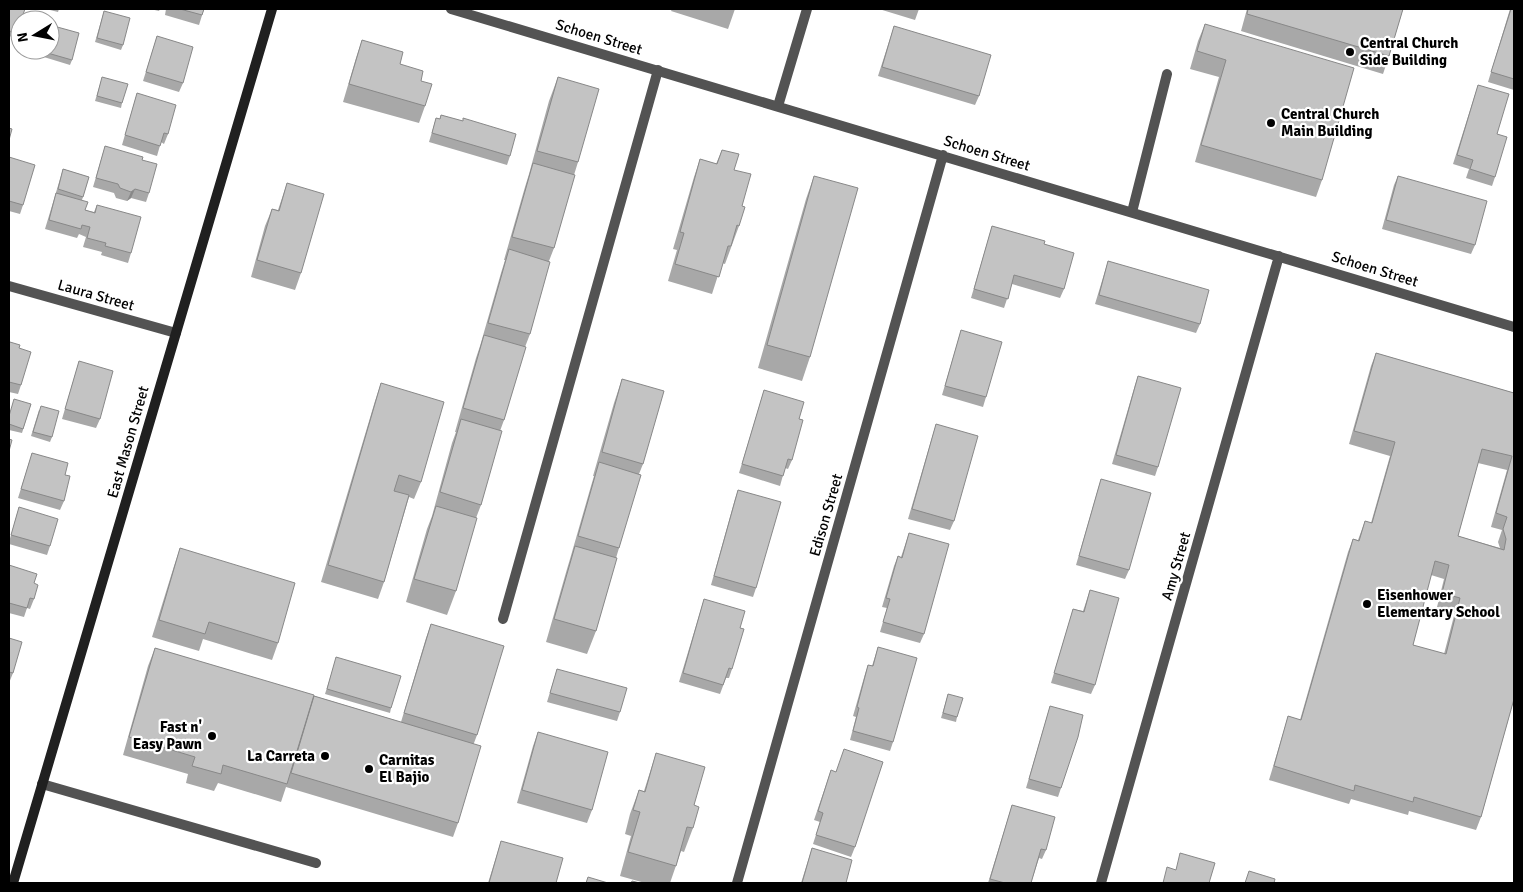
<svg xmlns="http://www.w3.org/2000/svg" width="1523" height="892" font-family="Signika,sans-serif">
  <rect width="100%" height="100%" fill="#fff"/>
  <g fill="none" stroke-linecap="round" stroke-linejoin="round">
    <!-- service -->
    <path stroke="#535353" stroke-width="10" d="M1132,212L1167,74
      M503,619L658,70
      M42,784L316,863"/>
    <!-- minor -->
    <path stroke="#535353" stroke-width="10" d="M451,9L1514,327
      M778,106L807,9
      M9,286L176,333
      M737,883L943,155
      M1101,883L1279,256"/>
    <!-- secondary -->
    <path stroke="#202020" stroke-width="10" d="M13,883L272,9"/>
  </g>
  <!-- wall -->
  <path fill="#a8a8a8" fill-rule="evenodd" d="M9,9L20,25L16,38L9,36Z
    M46,9H59L58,12Z
    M150,9H160L159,11Z
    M166,9H204L199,25L165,15Z
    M672,9H735L728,29L671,11Z
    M879,9H919L915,20Z
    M1247,9H1403L1389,56L1383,74L1241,31Z
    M1510,9H1514V90L1488,82Z
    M104,11L123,45L121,50L95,42Z
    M1205,24L1322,180L1316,197L1195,162L1219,77L1190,69L1198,41Z
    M894,26L979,96L975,105L878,76Z
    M157,36L183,83L179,92L143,81Z
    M362,40L400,64L421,81L425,106L419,123L343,102L356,58Z
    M35,50H50L72,60L70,65L34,54Z
    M558,77L578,162L574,175L554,248L549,261L530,334L525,347L504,420L500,431L481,505L476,518L456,591L447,615L406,602L427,529L432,516L452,443L456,432H455L476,358L480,346L501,273L505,260H504L525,187L529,174L549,101Z
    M101,81L122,103L121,108L95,101Z
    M1478,85L1497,134L1495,177L1492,186L1466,178L1469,169L1453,164Z
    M137,93L168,134L164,144L161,142L157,156L122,145Z
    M441,115L462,121L510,156L507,165L429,142L436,118L440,119Z
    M105,146L142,160L149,193L146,202L131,198L127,201L116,198L114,193L93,187Z
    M722,150L734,170L742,206L739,226L725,264L722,263L712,294L668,281L677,250L673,249L694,177L700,159L716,164Z
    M9,157L23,205L20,214L9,211Z
    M63,169L89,177L82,200L85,210L94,212L97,205L131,253L128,263L101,255L102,252L83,247L86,237L79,234L77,238L45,229Z
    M814,176L810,357L802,381L758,368L806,199Z
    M1398,176L1475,245L1471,254L1382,229L1394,185Z
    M287,183L301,273L295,290L251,277L265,226L272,209L278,210Z
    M992,226L1044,244L1064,289L1060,298L1012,284L1004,308L971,298Z
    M1108,261L1200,324L1196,333L1095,304Z
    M961,330L986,397L983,407L942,395Z
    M9,345L19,348L21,385L18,394L9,392Z
    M1376,353L1514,393V699L1481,817L1476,830L1409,811L1408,815L1351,799L1349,804L1269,780L1284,730L1288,716L1300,720L1348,552L1353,539L1358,540L1365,521L1371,523L1390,456L1349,444L1371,366ZM1478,463L1507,470L1491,527L1502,530L1498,542L1500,548L1458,536ZM1431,575L1444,579L1437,607L1455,612L1444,654L1413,645Z
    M79,361L100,419L96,428L62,419Z
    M1138,376L1158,467L1155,476L1112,464L1135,385Z
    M622,379L643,464L639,474L619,548L616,558L596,631L587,654L546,642L567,569L570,559L591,486L594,476H593L614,403Z
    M381,383L421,482L414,499L409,497L384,582L378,599L321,582L375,401Z
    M764,390L799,419L792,460L788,469L785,468L780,486L739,473Z
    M31,404L22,433L9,430V415Z
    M39,410L52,437L50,442L31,436Z
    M936,424L954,521L950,530L908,519L933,434Z
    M32,453L65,475L64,501L60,510L18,498Z
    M1101,479L1129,570L1125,579L1076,565L1098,489Z
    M738,490L756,588L753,597L711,585L735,499Z
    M19,507L50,546L47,555L9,544V542Z
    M909,533L924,634L920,643L880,632L887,608L882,607L894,566L898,556L901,557Z
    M180,548L278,643L272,660L203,639L199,651L152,637L174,566Z
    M9,565L34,583V599L30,609L27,608L24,617L9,613Z
    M1090,590L1095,685L1091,694L1051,683L1073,609L1083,611Z
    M704,599L732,669L729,678H726L720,694L679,682Z
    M431,624L477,735L474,743L458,823L453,837L286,787L281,802L218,783L214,791L186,783L188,774L123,755L148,666L155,648L401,722L426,638Z
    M9,638L13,673L9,683Z
    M878,647L893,742L890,751L850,740L856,717L853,716L865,674L868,665L872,666Z
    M335,662L391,708L390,713L325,694Z
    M557,669L620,712L617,721L547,702Z
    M948,694L957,717L956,722L941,718Z
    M1050,706L1061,788L1058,797L1026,788Z
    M538,732L592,810L587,823L517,803L533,746Z
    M656,753L694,805L693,828L684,852L681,851L670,883H645L620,876L631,836L625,834L630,814L639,790L644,791Z
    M831,770L855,847L851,857L813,844L820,822L814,820Z
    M1012,805L1046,850L1042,859L1039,858L1031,883H988Z
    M501,841L556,883H488L497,854Z
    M812,848L846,883H801Z"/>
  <!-- shaded-wall -->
  <path fill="#888" d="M135,189L131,198L127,201L131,192Z"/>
  <!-- building -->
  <path fill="#c3c3c3" stroke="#888" fill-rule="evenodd" d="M9,9H25L21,20H20V25L17,33L9,31Z
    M180,9H204L202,15Z
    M1248,9H1403L1389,56L1247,14Z
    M1511,9H1514V79L1491,72Z
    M104,11L130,18L123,45L97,38Z
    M1205,24L1354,68L1322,180L1201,145L1226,60L1197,51Z
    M50,25L79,33L72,60L37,50H50Z
    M894,26L991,55L979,96L882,67Z
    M157,36L193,47L183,83L146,72Z
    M362,40L403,52L400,64L423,71L421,81L432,84L425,106L349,84Z
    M102,77L128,84L122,103L97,96Z
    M558,77L599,89L578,162L537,151Z
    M1478,85L1509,94L1497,134L1507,137L1495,177L1470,169L1473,160L1457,155Z
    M137,93L176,105L168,134L164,133L160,146L125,135Z
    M441,115L463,121V118L516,134L510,156L432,133L436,118L440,119Z
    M9,128L12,129L9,140Z
    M105,146L143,157L142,160L157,164L149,193L135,189L131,192L120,188L118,184L96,178Z
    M722,150L739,154L734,170L751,174L742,206L745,207L739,226L737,225L731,246H728L719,277L675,264L684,233L680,232L700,159L717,164Z
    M9,157L35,165L23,205L9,201Z
    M533,163L575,175L554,248L512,237Z
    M63,169L89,177L83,197L58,189Z
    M814,176L858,188L810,357L767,345Z
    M1398,176L1487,201L1475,245L1386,220Z
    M287,183L324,194L301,273L257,260L272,209L279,211Z
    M56,193L88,202L85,210L95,213L97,205L141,217L131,253L105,246L106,243L87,238L90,227L82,225L81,229L49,220Z
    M992,226L1045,241L1044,244L1074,253L1064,289L1014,275L1008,299L974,289Z
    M509,249L550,262L530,334L488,323Z
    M1108,261L1209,290L1200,324L1099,295Z
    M961,330L1002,342L986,397L945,386Z
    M484,335L526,347L504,420L463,408Z
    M10,342L20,345L19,348L31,352L21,385L9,382V345Z
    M1376,353L1514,393V699L1481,817L1414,797L1413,802L1355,785L1354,791L1274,766L1288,716L1301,720L1353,539L1359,541L1365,521L1372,523L1395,442L1354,431ZM1482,449L1512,456L1496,513L1507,517L1503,529L1506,539L1504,550L1458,536ZM1435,561L1449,565L1442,593L1460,598L1446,654L1413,645Z
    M79,361L113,371L100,419L65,409Z
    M1138,376L1181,388L1158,467L1116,455Z
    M622,379L664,391L643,464L602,452Z
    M381,383L444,402L421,482L399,475L394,491L409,495L384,582L328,565Z
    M764,390L804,402L799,419L803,420L792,460L788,459L783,476L742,464Z
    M14,399L31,404L23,429L9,424V416Z
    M41,406L59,411L52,437L33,432Z
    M461,419L502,431L481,505L440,492Z
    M936,424L978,436L954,521L912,509Z
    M9,439L12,440L9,451Z
    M32,453L68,463L65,475L70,476L64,501L21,489Z
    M599,462L641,475L619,548L578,536Z
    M1101,479L1151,493L1129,570L1079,556Z
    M738,490L781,502L756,588L714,576Z
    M436,506L477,518L456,591L414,579Z
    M19,507L58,519L50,546L11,535Z
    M909,533L949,544L924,634L883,622L890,599L886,598L898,556L902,558Z
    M575,546L617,558L596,631L554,619Z
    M180,548L295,583L278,643L209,622L205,634L159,620Z
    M9,565L37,574L34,583L38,585L34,599L30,598L27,608L9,603Z
    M1090,590L1119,598L1095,685L1054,673L1073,609L1084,612Z
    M704,599L745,611L740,628L744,629L732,669L729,668L723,685L683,673Z
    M431,624L504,646L477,735L404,713Z
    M9,638L22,642L13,673L9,672Z
    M878,647L917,658L893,742L853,731L859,708L857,707L868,665L873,666Z
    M155,648L314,695L287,784L223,765L221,774L192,766L195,757L129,737Z
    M336,657L401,676L391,708L327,689Z
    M557,669L627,688L620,712L550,693Z
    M948,694L963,698L957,717L943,713Z
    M314,696L481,746L458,823L291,773Z
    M1050,706L1083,715L1078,737L1061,788L1029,779Z
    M538,732L608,752L592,810L522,790Z
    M844,749L883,762L855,847L816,835L823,813L818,811L831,770L836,772Z
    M656,753L705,767L694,805L699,807L693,828L687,827L676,866L628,852L640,812L633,810L639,790L645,792Z
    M1012,805L1055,817L1046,850L1041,849L1031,883H1005L990,879Z
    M501,841L563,858L556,883H489Z
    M812,848L852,860L846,883H802Z
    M1180,853L1215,863L1209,883H1163L1167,867L1176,870Z
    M1249,871L1275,879L1274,883H1245Z
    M588,877L608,883H586Z
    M632,881L640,883H631Z"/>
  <!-- markers -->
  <g fill="#000" stroke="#fff" stroke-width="2">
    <circle cx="1350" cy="52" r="5"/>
    <circle cx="1271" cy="123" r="5"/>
    <circle cx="1367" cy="604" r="5"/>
    <circle cx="212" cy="736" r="5"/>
    <circle cx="325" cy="756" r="5"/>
    <circle cx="369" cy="769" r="5"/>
  </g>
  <g text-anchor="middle" stroke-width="4.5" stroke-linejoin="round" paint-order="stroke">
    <!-- street labels -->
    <g font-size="15" fill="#000" stroke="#fff">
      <text transform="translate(599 37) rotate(17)" y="5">Schoen Street</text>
      <text transform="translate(987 153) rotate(17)" y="5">Schoen Street</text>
      <text transform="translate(1375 269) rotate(17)" y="5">Schoen Street</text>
      <text transform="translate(96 295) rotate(16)" y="5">Laura Street</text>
      <text transform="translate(128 442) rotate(-74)" y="5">East Mason Street</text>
      <text transform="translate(826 515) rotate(-74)" y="5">Edison Street</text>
      <text transform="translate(1176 566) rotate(-74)" y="5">Amy Street</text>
    </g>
    <!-- poi labels -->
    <g font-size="15" font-weight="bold" fill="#000" stroke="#fff" text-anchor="start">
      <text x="1360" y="48">Central Church<tspan x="1360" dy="17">Side Building</tspan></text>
      <text x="1281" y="119">Central Church<tspan x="1281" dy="17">Main Building</tspan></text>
      <text x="1377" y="600">Eisenhower<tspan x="1377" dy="17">Elementary School</tspan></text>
      <text x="202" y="732" text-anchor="end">Fast n'<tspan x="202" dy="17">Easy Pawn</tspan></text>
      <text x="315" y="761" text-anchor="end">La Carreta</text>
      <text x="379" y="765">Carnitas<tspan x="379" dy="17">El Bajio</tspan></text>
    </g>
  </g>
  <!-- border -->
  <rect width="1523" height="892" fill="none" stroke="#000000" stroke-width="20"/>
  <!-- north arrow -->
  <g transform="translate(35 35) rotate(260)"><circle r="24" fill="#ffffff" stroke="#999999"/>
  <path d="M0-4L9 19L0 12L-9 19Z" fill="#000000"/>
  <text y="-8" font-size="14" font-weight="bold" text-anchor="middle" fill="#000000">N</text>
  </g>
</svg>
